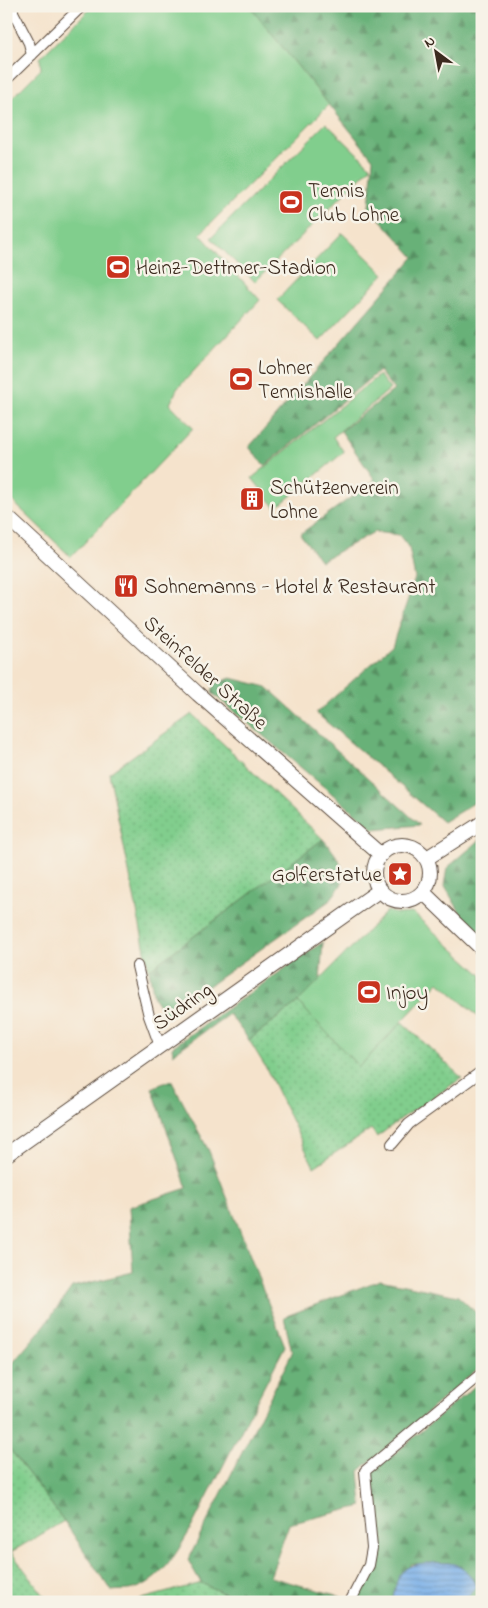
<svg xmlns="http://www.w3.org/2000/svg" width="488" height="1608" font-family="'Indie Flower',sans-serif">
  <defs>
    <pattern id="grass-dots" width="8" height="8" patternUnits="userSpaceOnUse" patternTransform="scale(1.25)"><rect width="8" height="8" fill="#81ce8d"/><path d="M2 2h.1M6 6h.1" fill="none" stroke="#70b179" stroke-width="1.8" stroke-linecap="round"/></pattern>
    <pattern id="forest-firs" width="22" height="20" patternUnits="userSpaceOnUse" patternTransform="scale(1.25)"><rect width="22" height="20" fill="#68b178"/><path d="M5 1l3.5 6h-7zM16 11l3.5 6h-7z" fill="#579062"/></pattern>
    <pattern id="water-rules" width="6" height="5" patternUnits="userSpaceOnUse" patternTransform="scale(1.25)"><rect width="6" height="5" fill="#79afe8"/><path d="M0 2.5h6" fill="none" stroke="#648fbb"/></pattern>
  </defs>
  <rect width="100%" height="100%" fill="#f7f3e8"/>
  <filter id="ink" filterUnits="userSpaceOnUse"><feTurbulence type="fractalNoise" baseFrequency=".02" numOctaves="2"/><feDisplacementMap in="SourceGraphic" scale="10" xChannelSelector="R" yChannelSelector="G"/><feConvolveMatrix kernelMatrix="1 2 1 2 8 2 1 2 1" color-interpolation-filters="sRGB"/></filter>
  <filter id="wash" filterUnits="userSpaceOnUse"><feTurbulence type="fractalNoise" baseFrequency=".0096" numOctaves="4" result="noise"/><feDisplacementMap in="SourceGraphic" scale="20" xChannelSelector="R" yChannelSelector="G"/><feGaussianBlur stdDeviation="1.12" result="paint"/><feColorMatrix in="noise" values="0 0 0 0 0 0 0 0 0 0 0 0 0 0 0 0 0 1.4 0 .05"/><feComposite in="paint" operator="in"/></filter>
  <g filter="url(#wash)">
    <rect width="100%" height="100%" fill="#f5e3cc"/>
    <!-- grass -->
    <path fill="url(#grass-dots)" stroke="#5e7c56" d="M192,714L323,839L149,970L109,773Z
      M298,1002L359,1067L402,1022L462,1078L402,1118L377,1137L371,1129L314,1167L265,1066L249,1040Z
      M6,1444L64,1521L11,1552L49,1602H6V1555L11,1552L6,1545Z
      M201,1583L243,1602H131Z"/>
    <!-- forest -->
    <path fill="url(#forest-firs)" stroke="#526e4b" d="M249,6H482V798L443,822L316,713L392,646L415,578L409,548L399,535L374,532L321,561L300,534L375,480L341,431L394,390L379,371L265,466L249,447L414,257L369,207L373,159Z
      M231,678L267,687L420,825L374,829L212,693L214,684Z
      M482,838V934L461,914L444,885L447,868Z
      M323,839C333,851 349,868 341,885C338,890 333,896 329,901L166,1016L154,998L149,970Z
      M323,942L320,980L298,1002L249,1040L229,1014L173,1054L172,1047Z
      M171,1080L209,1151L285,1346L189,1532C176,1554 161,1581 134,1589C127,1591 118,1590 111,1591L64,1521L6,1444V1371L44,1326L72,1287L133,1272L129,1207L187,1188L152,1088Z
      M380,1280L458,1296L482,1318V1365L359,1471L362,1506L289,1524L270,1577L347,1598L344,1602H243L201,1583L188,1560L292,1353L284,1317Z
      M482,1380V1602H464L475,1586L450,1563L411,1564L394,1592L392,1602H356L374,1567L377,1548L370,1474Z"/>
    <!-- garden -->
    <path fill="#81ce8d" stroke="#5e7c56" d="M93,6H249L329,105L200,234L260,300L177,389L170,404L193,428L71,557L6,495V104L41,69L40,58Z
      M326,123L371,167L255,282L211,238Z
      M342,233L384,274L320,341L277,300Z
      M379,375L390,389L333,437L344,452L276,508L252,478Z
      M387,911L398,914L413,913L482,975V1020L439,982L359,1067L298,1002Z"/>
    <!-- water -->
    <path fill="url(#water-rules)" stroke="#5a6c83" d="M424,1563C452,1563 462,1559 476,1586L464,1602H392C397,1579 398,1566 424,1563Z"/>
  </g>
  <g filter="url(#ink)">
    <g fill="none" stroke-linecap="round" stroke-linejoin="round">
      <defs>
        <path id="street" d="M13,6V12L29,43L32,55
          M6,80L82,6
          M137,966L149,1016L160,1046
          M392,1144L409,1124L482,1071
          M350,1602L369,1565L372,1548L365,1471L482,1373"/>
        <path id="secondary" d="M6,516L198,694L381,855
          M374 873a28 28 0 1 1 56 0a28 28 0 1 1-56 0Z
          M427,858L482,823
          M423,892L482,949
          M6,1155L380,890"/>
      </defs>
      <!-- street casing -->
      <use href="#street" stroke="#574638" stroke-width="12"/>
      <!-- secondary casing -->
      <use href="#secondary" stroke="#574638" stroke-width="16"/>
      <!-- street -->
      <use href="#street" stroke="#fff" stroke-width="10"/>
      <!-- secondary -->
      <use href="#secondary" stroke="#fff" stroke-width="14"/>
    </g>
  </g>
  <!-- icons -->
  <defs>
    <symbol id="stadium-square" viewBox="-11 -11 22 22"><rect x="-9" y="-9" width="18" height="18" rx="4" fill="#c8321e" stroke="#f7f3e8"/><path d="M0-5a6.5 5 0 1 0 0 10a6.5 5 0 1 0 0-10ZM-3.5-1.8h7v3.6h-7Z" fill="#fff"/></symbol>
    <symbol id="building-square" viewBox="-11 -11 22 22"><rect x="-9" y="-9" width="18" height="18" rx="4" fill="#c8321e" stroke="#f7f3e8"/><path d="M-4-6H4V6H1V3H-1V6H-4ZM-2.5-4.3h1.7v1.8h-1.7ZM.8-4.3h1.7v1.8H.8ZM-2.5-1h1.7V.8h-1.7ZM.8-1h1.7V.8H.8Z" fill="#fff"/></symbol>
    <symbol id="restaurant-square" viewBox="-11 -11 22 22"><rect x="-9" y="-9" width="18" height="18" rx="4" fill="#c8321e" stroke="#f7f3e8"/><path d="M-5-6h1v4h1v-4h1v4h1v-4h1v5L-1.5 .5V6h-2V.5L-5-1ZM5-6V6H3V1.5H1.5Q1.5-4 5-6Z" fill="#fff"/></symbol>
    <symbol id="sight-square" viewBox="-11 -11 22 22"><rect x="-9" y="-9" width="18" height="18" rx="4" fill="#c8321e" stroke="#f7f3e8"/><path d="M0-6L1.8-2.2L6-1.7L2.9 1.2L3.7 5.4L0 3.3L-3.7 5.4L-2.9 1.2L-6-1.7L-1.8-2.2Z" fill="#fff"/></symbol>
  </defs>
  <g fill-rule="evenodd">
    <use href="#stadium-square" x="277" y="188" width="28" height="28"/>
    <use href="#stadium-square" x="104" y="253" width="28" height="28"/>
    <use href="#stadium-square" x="227" y="365" width="28" height="28"/>
    <use href="#building-square" x="238" y="485" width="28" height="28"/>
    <use href="#restaurant-square" x="112" y="572" width="28" height="28"/>
    <use href="#sight-square" x="386" y="860" width="28" height="28"/>
    <use href="#stadium-square" x="355" y="978" width="28" height="28"/>
  </g>
  <g text-anchor="middle" stroke-width="5" stroke-linejoin="round" paint-order="stroke">
    <!-- poi labels -->
    <g font-size="21" fill="#3b2a1e" stroke="#f7f3e8" text-anchor="start">
      <text x="308" y="197">Tennis<tspan x="308" dy="24">Club Lohne</tspan></text>
      <text x="136" y="274">Heinz-Dettmer-Stadion</text>
      <text x="258" y="374">Lohner<tspan x="258" dy="24">Tennishalle</tspan></text>
      <text x="270" y="494">Schützenverein<tspan x="270" dy="24">Lohne</tspan></text>
      <text x="144" y="593">Sohnemanns - Hotel &amp; Restaurant</text>
      <text x="382" y="881" text-anchor="end">Golferstatue</text>
      <text x="386" y="999">Injoy</text>
    </g>
    <!-- street labels -->
    <g font-size="21" fill="#3b2a1e" stroke="#f7f3e8">
      <text transform="translate(206 672) rotate(42)" y="7">Steinfelder Straße</text>
      <text transform="translate(182 1006) rotate(-35)" y="7">Südring</text>
    </g>
  </g>
  <!-- margin -->
  <rect width="488" height="1608" fill="none" stroke="#f7f3e8" stroke-width="25"/>
  <!-- north arrow -->
  <g transform="translate(436 52) rotate(328)" stroke="#f7f3e8" stroke-width="4" paint-order="stroke">
  <path d="M0-4L9 19L0 12L-9 19Z" fill="#3b2a1e"/>
  <text y="-8" font-size="14" font-weight="bold" text-anchor="middle" fill="#3b2a1e">N</text>
  </g>
</svg>
